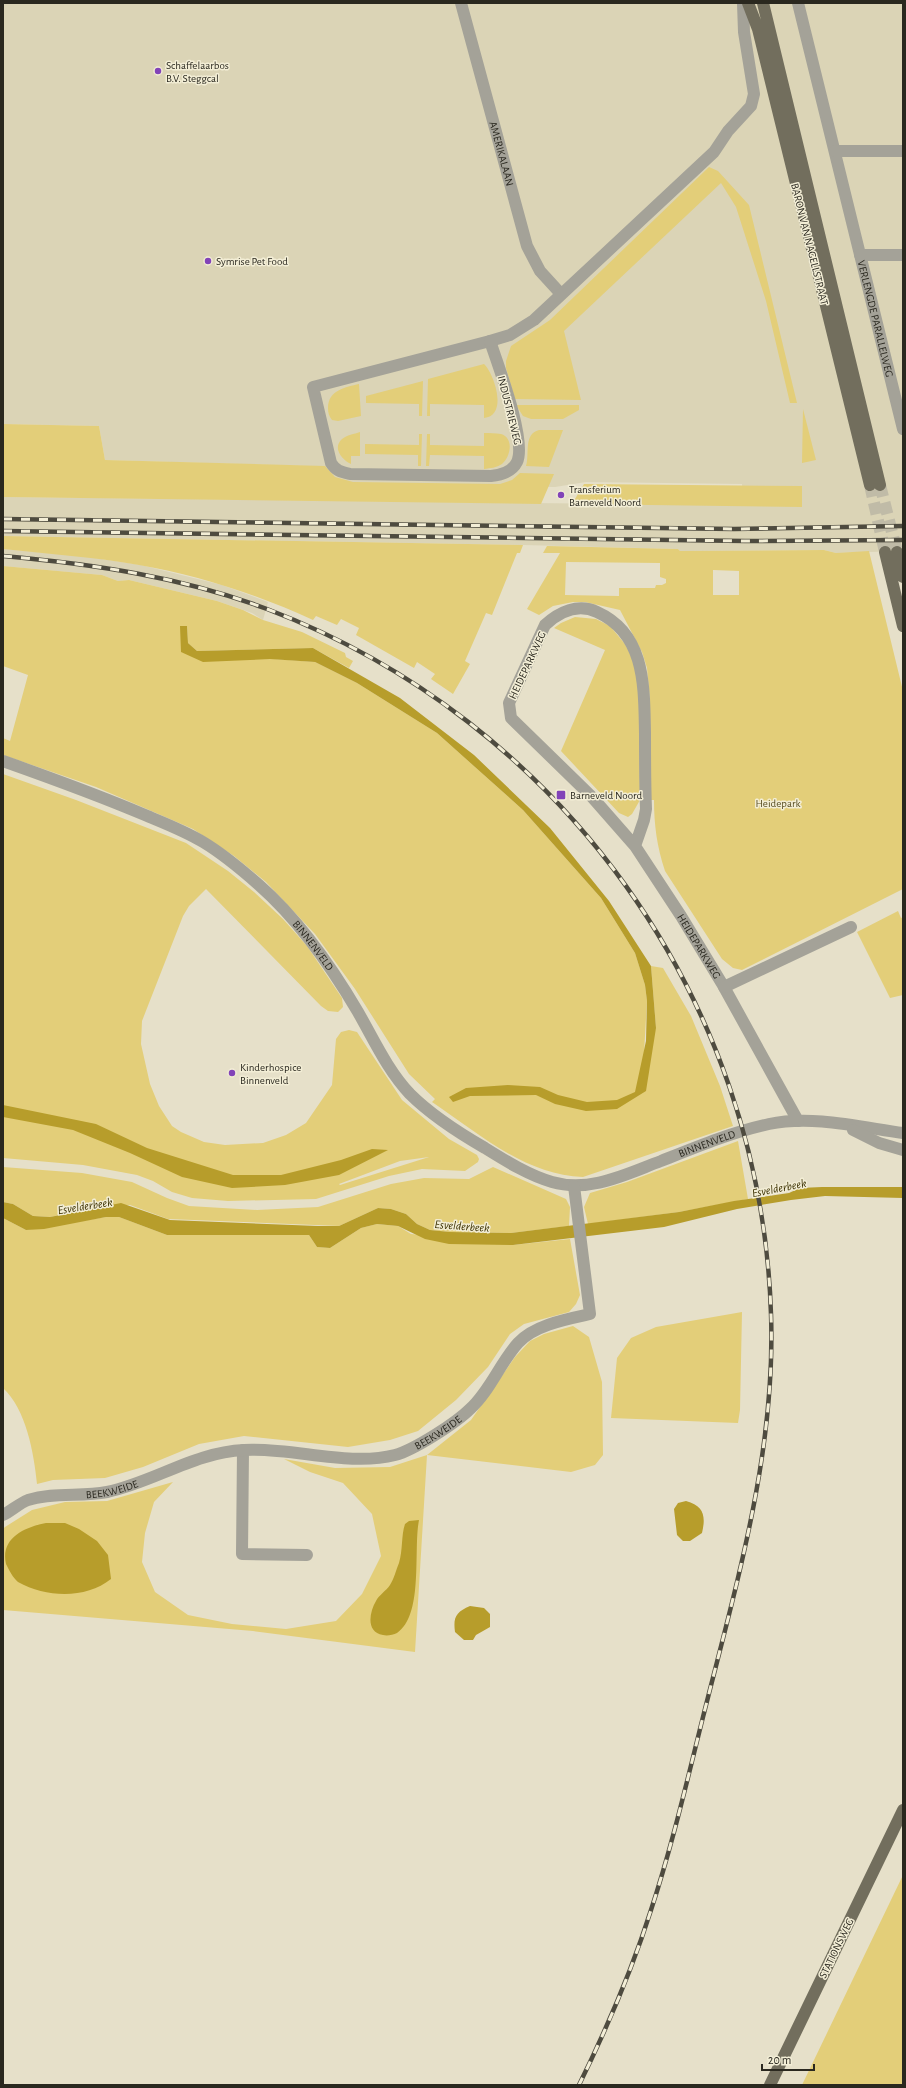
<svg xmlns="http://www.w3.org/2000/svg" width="906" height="2088" font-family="'Alegreya Sans',sans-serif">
  <rect width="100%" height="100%" fill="#e6e0c9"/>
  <!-- built -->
  <path fill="#dbd4b6" d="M3,3H903V551L836,553L824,550L680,551L678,549L523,545L3,536V497L802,506L742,501V484L586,482L555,487L314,483L309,466L105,460L99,426L3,424Z
    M3,549L82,556L141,565L222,585L268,602L263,620L252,613L217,601L129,580L118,581L102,575L3,566Z"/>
  <!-- green -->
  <path fill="#e3ce79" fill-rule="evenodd" d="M709,167L718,171L749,205L797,403H790L766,301L736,207L721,183L564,331L581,400L515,399L506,368V361L511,346L550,320Z
    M484,364C495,375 508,416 484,418V405L430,404V416H427L428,379Z
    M423,381L422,416H419V404L366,403V396Z
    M359,384L361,416L338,421L332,420C329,416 328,413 328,408C328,390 346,387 359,384Z
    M516,405H579V410L563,419H531L523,416Z
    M803,409L816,460L802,463Z
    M3,424L99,426L105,460L325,466L335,477L353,482L500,484L512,480L520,473L554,474L541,504L3,497Z
    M539,430H563L549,467L526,466C530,454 523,434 539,430Z
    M360,432V456H351V464C342,460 332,448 342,439C347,435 354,434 360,432Z
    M484,433C489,433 496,433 501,434C514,438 511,456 502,464C496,468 491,468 484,469V456L430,455L429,466H426L427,434H430V445L484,446Z
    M419,434H422L421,466H418V455L365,454V444L419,445Z
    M584,484L802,486V507L572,504Z
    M3,536L58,537L523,545L520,553H517L492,615L486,613L465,661L470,664L453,694L431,679L435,674L417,662L414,668L356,635L359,628L341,619L337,625L316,616L313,620C259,595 198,575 139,565C94,557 49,554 3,549Z
    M547,546L678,549L680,551L824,550L836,553L869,551L903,691V889L742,970L733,968L722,959L665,871C657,847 654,825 654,800H650V699L647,668L642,652L620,610L585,602H573L553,606L539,615L527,609L560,553H543ZM566,562L660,563V577L666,579V583L662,585H656L655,588H619V596L565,595ZM713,570L739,571V595H713Z
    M3,566L102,575L118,581L129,580L217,601L243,610L263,620L302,632L345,653L346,657L353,661L349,668L313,648L197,651L188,643L187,626L181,652L315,662L357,683L437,733L523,810L601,898L635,953L645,985L647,1001L644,1053L656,1028L651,966L663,968L691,1016L720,1086L733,1126L583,1177C525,1175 478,1133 432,1102L435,1099L409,1074L355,989L315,934L266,882L234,856L193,829L96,787L3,755V738L10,741L28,675L3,666Z
    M575,617L596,619L610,626L625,644L635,663L639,698L640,800L632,814L628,817L619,813L561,751L605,650L554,628L561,623Z
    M3,774L76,800L186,843L228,871L254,892L283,919L307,946L342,998L343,1007L338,1012L328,1011L321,1006L206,889L189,906L183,916L142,1021L141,1044L150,1084L159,1106L172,1126L181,1132L204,1142L225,1145L263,1143L286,1135L306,1123L332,1085L336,1039L341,1032L349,1030L357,1032L402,1100L449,1139L477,1155L479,1159L478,1162L465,1171L422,1169L389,1176L316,1199L228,1201L192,1198L172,1192L153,1181L137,1175L83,1165L3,1158ZM429,1157L340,1185L339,1184L400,1161Z
    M898,911L901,918L903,917V995L890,998L857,932Z
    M738,1141L748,1199L679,1212L588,1224L584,1207L590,1193L627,1182Z
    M3,1167L82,1173L132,1182L167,1198L189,1206L257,1210L318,1207L391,1184L424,1178L469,1179L493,1167L566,1199L570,1207L569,1226L511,1233L450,1232L430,1230L417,1224L406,1214L391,1209L378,1208L339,1226L168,1219L130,1205L97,1207L50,1217L33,1216L13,1204L3,1202Z
    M106,1217H119L167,1235H309L317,1247L330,1248L361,1228L377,1224L398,1226L411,1234L513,1245L570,1239L580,1295L576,1304L569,1312L524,1324L510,1334L488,1367L456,1400L418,1431L390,1440L348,1447L244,1436L199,1444L143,1467L105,1478L53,1480L37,1484C34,1453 26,1409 3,1388V1218L26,1230Z
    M742,1312L740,1410L738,1423L611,1418L617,1358L631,1338L656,1327Z
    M573,1326L589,1337L602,1382L603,1455L595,1465L571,1472L427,1455L415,1652L253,1631L3,1610V1529L5,1527L32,1510L65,1502L107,1501L173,1482L154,1502L145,1533L142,1562L155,1592L188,1615L232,1624L286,1629L336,1621L362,1594L381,1556L372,1514L343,1483L310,1472L284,1459L335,1468L390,1467L427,1455L471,1420L515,1357L530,1341L544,1334Z
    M903,1875V2085H802Z"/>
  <!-- water -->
  <path fill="#b79d2b" d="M180,626H187L188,643L197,651L313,648L400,698L474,755L550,828L609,901L651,966L656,1028L646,1091L617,1109L586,1111L555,1104L536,1095L470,1096L453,1102L449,1097L466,1088L508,1085L540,1087L558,1095L587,1102L617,1100L635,1092L646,1041L647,1001L645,985L635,953L601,898L523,810L437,733L357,683L315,662L270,659L203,662L181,652Z
    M3,1105L96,1124L147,1148L233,1175H281L341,1160L372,1149L388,1150L339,1175L285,1185L232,1188L182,1177L130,1153L73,1130L3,1117Z
    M822,1187H903V1198L825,1196L791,1200L737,1209L664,1227L513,1245L449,1244L425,1239L398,1226L377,1224L361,1228L330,1248L317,1247L309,1235H167L119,1217H106L44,1229L26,1230L3,1218V1202L13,1204L33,1216L50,1217L121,1203L170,1220L318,1226H339L378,1208L391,1209L406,1214L417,1224L430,1230L450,1232L511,1233L679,1212L734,1201L789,1193L800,1188Z
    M686,1501C704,1506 706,1516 702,1533L690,1541H683L677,1535L674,1509L678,1503Z
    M419,1520C413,1550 424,1615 397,1633C393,1635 387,1636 383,1635C366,1632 369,1613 376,1601C379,1595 386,1591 390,1585C394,1579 396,1570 399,1563C403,1550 401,1536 405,1524L409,1521Z
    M46,1523H65L79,1529L97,1541L108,1555L111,1579C86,1599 47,1598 18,1582C13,1578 9,1570 6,1564C0,1538 25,1527 46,1523Z
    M470,1606L484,1608L490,1614V1627L476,1635L473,1640H464L455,1632C453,1617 456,1612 470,1606Z"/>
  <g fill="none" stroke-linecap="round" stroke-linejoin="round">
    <!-- major-tunnel -->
    <path stroke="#c0bba7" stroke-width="12" stroke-dasharray="12 6" stroke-linecap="butt" d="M870,485L885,552
      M880,485L897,552"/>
    <!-- minor -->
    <g stroke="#a4a298" stroke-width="12">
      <path id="s1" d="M461,3L527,246L540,271L561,294"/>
      <path id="s2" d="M798,3L903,429"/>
      <path d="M835,151H903"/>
      <path d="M860,255H903"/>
      <path d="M490,341C498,365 527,441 517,462C512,472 502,475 491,476L350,474C341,472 336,471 331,463L313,387Z"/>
      <path d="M490,341L510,335L534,320L714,152L728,131L751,106L754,94L744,32L743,3"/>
      <path id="s3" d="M3,761C51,778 98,795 145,815C164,823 185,831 203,842C223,854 242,870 259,885C300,921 331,966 358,1012C374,1040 388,1071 410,1094C432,1116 459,1133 485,1148C506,1161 528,1175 552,1182C590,1193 626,1174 661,1161C696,1147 732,1132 769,1124C812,1115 860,1127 903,1133"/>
      <path id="s4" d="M635,846L644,820L646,809C645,784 645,758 645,733C644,687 646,634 597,612C578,603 559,612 545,625L509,703L511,718L592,797L635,846L681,916L724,987L798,1121"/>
      <path d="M724,987L851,927"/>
      <path d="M853,1130L879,1143L903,1150"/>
      <path d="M243,1450L242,1554L307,1555"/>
      <path id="s5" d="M3,1515C11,1511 20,1503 28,1500C54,1492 81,1497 107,1492C154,1482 195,1452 244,1450C292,1447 349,1467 395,1455C414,1450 456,1423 470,1409C490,1391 500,1363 518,1343C534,1325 567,1319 590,1314L574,1186"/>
    </g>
    <!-- major -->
    <path stroke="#726e5d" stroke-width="12" d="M748,3L758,29L870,485
      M763,3L880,485
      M885,552L903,626
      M897,552L903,577
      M770,2085L903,1810"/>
    <defs>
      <path id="rail" d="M3,519L734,529L903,526
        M3,531L745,541L903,540
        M3,556C93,564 182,577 267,609C561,721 761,999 771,1314C776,1452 736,1585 703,1717C687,1781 672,1846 651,1910C632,1970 607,2028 579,2085"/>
    </defs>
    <!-- rail casing -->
    <use href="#rail" stroke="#4e4b3f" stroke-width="4.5"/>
    <!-- rail -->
    <use href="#rail" stroke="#f3eed6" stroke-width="3" stroke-dasharray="9" stroke-linecap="butt"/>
  </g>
  <!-- markers -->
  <g fill="#8243b8" stroke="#f3eed6" stroke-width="1.5">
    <circle cx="158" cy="71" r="4"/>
    <circle cx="208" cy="261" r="4"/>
    <circle cx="561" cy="495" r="4"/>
    <rect x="556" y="790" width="10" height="10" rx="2"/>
    <circle cx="232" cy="1073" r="4"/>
  </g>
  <g text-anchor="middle" stroke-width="3" stroke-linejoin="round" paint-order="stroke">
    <!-- poi labels -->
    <g font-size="11" fill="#2a281f" stroke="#f3eed6" text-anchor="start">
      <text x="166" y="69">Schaffelaarbos<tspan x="166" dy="13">B.V. Steggcal</tspan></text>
      <text x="216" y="265">Symrise Pet Food</text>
      <text x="569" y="493">Transferium<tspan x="569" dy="13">Barneveld Noord</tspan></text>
      <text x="570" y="799">Barneveld Noord</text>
      <text x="240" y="1071">Kinderhospice<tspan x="240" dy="13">Binnenveld</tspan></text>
    </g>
    <!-- street labels -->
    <g font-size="11" fill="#2a281f" stroke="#f3eed6">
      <text dy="4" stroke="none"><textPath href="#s1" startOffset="156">AMERIKALAAN</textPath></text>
      <text transform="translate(810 244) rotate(76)" y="4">BARON VAN NAGELLSTRAAT</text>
      <text dy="4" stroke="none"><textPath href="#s2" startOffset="325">VERLENGDE PARALLELWEG</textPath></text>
      <text transform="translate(510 410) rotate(76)" y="4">INDUSTRIEWEG</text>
      <text transform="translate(527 665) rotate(-65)" y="4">HEIDEPARKWEG</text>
      <text dy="4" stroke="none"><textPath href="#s3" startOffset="368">BINNENVELD</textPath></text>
      <text dy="4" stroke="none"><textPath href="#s4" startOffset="709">HEIDEPARKWEG</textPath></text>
      <text dy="4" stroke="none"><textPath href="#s3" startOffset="876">BINNENVELD</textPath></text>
      <text dy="4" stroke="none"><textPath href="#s5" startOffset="453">BEEKWEIDE</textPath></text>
      <text dy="4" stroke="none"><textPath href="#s5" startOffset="114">BEEKWEIDE</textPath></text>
      <text transform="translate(836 1948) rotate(-64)" y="4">STATIONSWEG</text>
    </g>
    <!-- park labels -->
    <g font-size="11" fill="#584d21" stroke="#f3eed6">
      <text x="778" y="807">Heidepark</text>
    </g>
    <!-- water labels -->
    <g font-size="12" font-style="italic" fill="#3b3000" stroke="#f3eed6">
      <text transform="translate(779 1188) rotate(-11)" y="4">Esvelderbeek</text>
      <text transform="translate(85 1206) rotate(-9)" y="4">Esvelderbeek</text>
      <text transform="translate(462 1226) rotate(4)" y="4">Esvelderbeek</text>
    </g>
  </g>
  <!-- border -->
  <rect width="906" height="2088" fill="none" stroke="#2a281f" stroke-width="8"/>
  <!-- scale -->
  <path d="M762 2064v6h52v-6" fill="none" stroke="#2a281f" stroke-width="2"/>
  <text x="768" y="2064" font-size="12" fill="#2a281f" stroke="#f3eed6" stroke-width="3" paint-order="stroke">20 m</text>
</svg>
